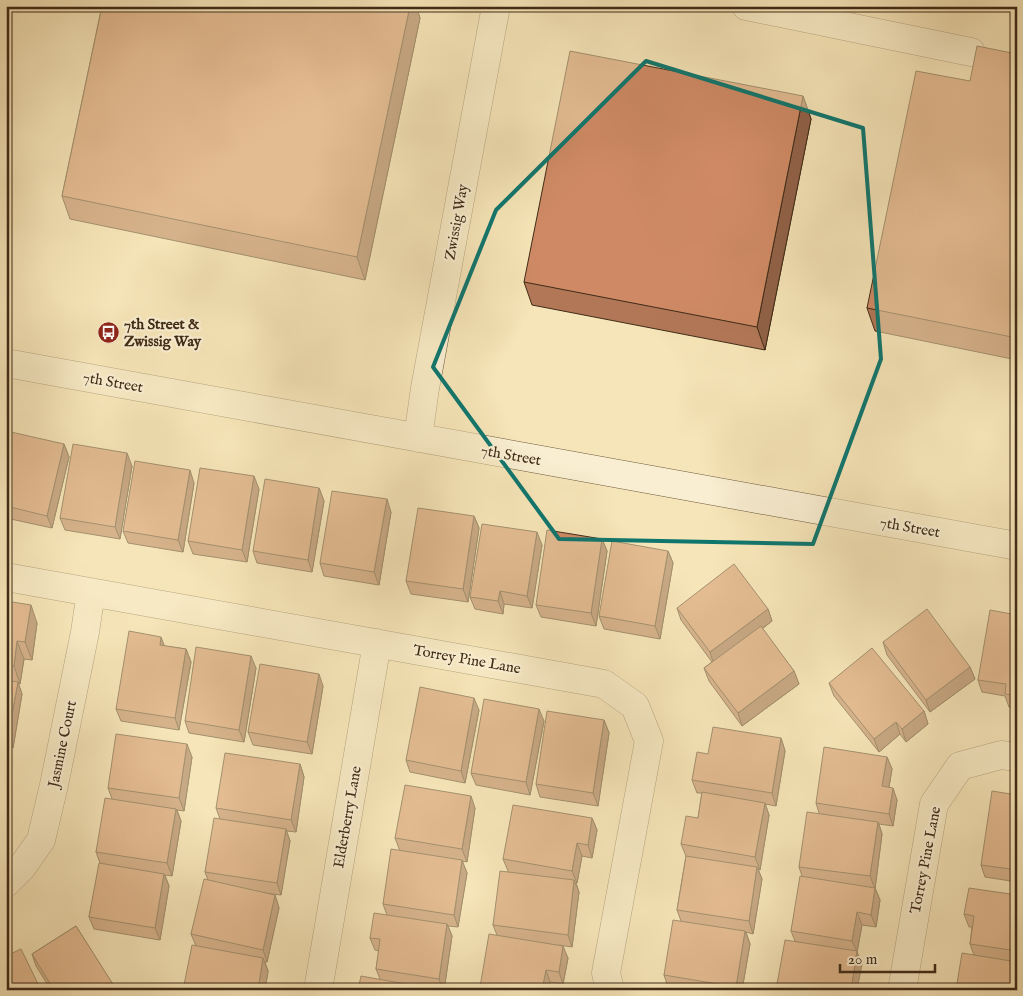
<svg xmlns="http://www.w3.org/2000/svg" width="1023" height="996" font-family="'IM FELL English',serif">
  <rect width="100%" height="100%" fill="#f6e5b8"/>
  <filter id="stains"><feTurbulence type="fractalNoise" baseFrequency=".004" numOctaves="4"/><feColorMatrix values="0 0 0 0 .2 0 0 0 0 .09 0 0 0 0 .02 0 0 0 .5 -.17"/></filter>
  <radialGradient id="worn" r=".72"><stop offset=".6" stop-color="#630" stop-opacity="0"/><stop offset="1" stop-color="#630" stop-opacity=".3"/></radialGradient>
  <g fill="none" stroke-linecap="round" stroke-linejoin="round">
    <defs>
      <path id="minor" d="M746,6L971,52
        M6,363L1017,546
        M418,438L425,388L496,6
        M6,577L604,684L635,706L649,741L606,973L610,990
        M6,883L22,867L41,840L54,785L85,632L91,592
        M318,990L377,643
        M902,990L934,804L960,766L1001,755L1017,757"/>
    </defs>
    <!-- minor casing -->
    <use href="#minor" stroke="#6d5a3f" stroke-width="29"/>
    <!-- minor -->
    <use href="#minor" stroke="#f9eed1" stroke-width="28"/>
  </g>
  <!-- wall -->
  <path fill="#b27757" stroke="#3f2b17" d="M102,6H416L420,18L365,280L70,219L62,196Z
    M1017,54V360L875,331L867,308L970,81Z
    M803,96L811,119L765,350L532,305L524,282Z
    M64,444L69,457L52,528L6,518V450Z
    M132,466L120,539L65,530L60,518Z
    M194,483L183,552L128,543L123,531Z
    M319,488L324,501L312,572L257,563L253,551Z
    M259,489L247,562L193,554L188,541Z
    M391,512L379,585L324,576L320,563Z
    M474,516L479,528L468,602L411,594L406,581Z
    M602,539L607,551L596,626L541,617L536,605Z
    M542,545L532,608L504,604L503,614L475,609L470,597Z
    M668,551L673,563L660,639L604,629L599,616Z
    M6,601L37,623L32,660L24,659L20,684L18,683L22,694L13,748L6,747Z
    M677,608L768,609L772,621L762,629L794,671L799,684L742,726L709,681L704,668L712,662L681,620Z
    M1017,615V708L1009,707L1005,696L982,692L978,680Z
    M883,642L970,667L975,679L930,712L887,655Z
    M164,646L186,649L191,662L179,730L121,721L116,709Z
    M256,668L244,742L189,733L185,721Z
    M829,683L924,711L928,724L906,742L900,734L879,752L834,696Z
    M323,686L312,754L253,745L248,732Z
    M479,710L465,783L410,772L406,760Z
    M604,720L609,733L598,806L540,797L536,784Z
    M544,721L530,795L476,785L471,773Z
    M781,738L785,751L776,806L765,804L769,815L760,870L758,869L762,879L753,934L746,932L750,944L742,990H685L668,987L664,975L681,921L677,910L686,856L681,844L698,818L702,793H697L692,780L708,754Z
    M192,757L184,811L177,810L181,821L172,876L165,875L169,886L160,940L94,929L89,917L100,863L96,852L112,799L108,788Z
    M887,757L892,769L889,787L897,800L893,826L879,824L882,834L875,888L880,900L876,927L862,925L857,952L862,964L795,941L791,931L802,876L799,867L819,813L816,803Z
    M300,764L304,777L296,832L286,831L290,841L281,895L264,893L275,895L279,908L267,962H265L268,971L265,990H183L196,946L191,934L208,880L205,872L220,819L216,808Z
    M1017,795V882L985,877L981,865Z
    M475,808L467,862L462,861L467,873L458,927L448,926L452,936L444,990H358L380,979L376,969L379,951L375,950L370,938L387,915L383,904L400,851L395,838Z
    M592,818L597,830L592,858L582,856L577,883H576L579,892L572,947L559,945L568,958L563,984L550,982L549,990H481L480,987L497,935L493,925L508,871L503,859Z
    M1017,895V990L974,955L970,944L972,927H969L964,914Z
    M76,926L116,990H51L36,966L32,954Z"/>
  <!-- shaded-wall -->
  <path fill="#916147" stroke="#3f2b17" d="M410,6H416L420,18L365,280L357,257Z
    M803,96L811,119L765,350L757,327Z
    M64,444L69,457L52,528L47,516Z
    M127,453L132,466L120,539L115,527Z
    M190,470L194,483L183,552L178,540Z
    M254,476L259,489L247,562L242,550Z
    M319,488L324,501L312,572L308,560Z
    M387,499L391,512L379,585L374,572Z
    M474,516L479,528L468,602L463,589Z
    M537,532L542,545L532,608L527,596Z
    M602,539L607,551L596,626L591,613Z
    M668,551L673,563L660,639L655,626Z
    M500,591L504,604L503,614L498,601Z
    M31,605L37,623L32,660L25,642Z
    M768,609L772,621L714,665L710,652Z
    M161,637L166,650L160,645Z
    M17,641L24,659L20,684L14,666Z
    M186,649L191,662L179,730L175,718Z
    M251,656L256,668L244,742L239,730Z
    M970,667L975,679L930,712L926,700Z
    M794,671L799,684L742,726L738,713Z
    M319,674L323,686L312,754L307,742Z
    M18,682L22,694L13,748L8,736Z
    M474,698L479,710L465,783L461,771Z
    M539,709L544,721L530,795L526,782Z
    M924,711L928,724L906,742L902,729Z
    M604,720L609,733L598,806L593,793Z
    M896,722L900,734L879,752L874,739Z
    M781,738L785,751L776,806L772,793Z
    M187,744L192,757L184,811L179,798Z
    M6,752L10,761L6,776Z
    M887,757L892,769L887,798L882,786Z
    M300,764L304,777L296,832L291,820Z
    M893,788L897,800L893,826L889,814Z
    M471,796L475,808L467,862L462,849Z
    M765,803L769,815L760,870L755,857Z
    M176,809L181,821L172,876L167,863Z
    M592,818L597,830L592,858L588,845Z
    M878,822L882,834L875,889L870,876Z
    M286,829L290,841L281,895L277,883Z
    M577,843L582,856L577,883L572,871Z
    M462,860L467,873L458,927L454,915Z
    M757,867L762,879L753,934L749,921Z
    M164,874L169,886L160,940L155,928Z
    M574,880L579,892L572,947L568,935Z
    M875,888L880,900L876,927L871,915Z
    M275,895L279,908L267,962L263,950Z
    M857,912L862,925L857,952L862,964L857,990H851L857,952L852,941Z
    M447,924L452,936L444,990H443L439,979Z
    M745,931L750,944L742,990H737L736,987Z
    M563,946L568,958L563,984L559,972Z
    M263,958L268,971L265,990H258Z
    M546,970L550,982L549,990H542Z"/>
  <!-- building -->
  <path fill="#cf8a65" stroke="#3f2b17" d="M102,6H410L357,257L62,196Z
    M977,46L1017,54V338L867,308L916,71L970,81Z
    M570,51L803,96L757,327L524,282Z
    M11,432L64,444L47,516L6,506V450Z
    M73,444L127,453L115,527L60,518Z
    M135,461L190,470L178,540L123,531Z
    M200,468L254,476L242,550L188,541Z
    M265,479L319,488L308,560L253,551Z
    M332,491L387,499L374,572L320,563Z
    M418,508L474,516L463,589L406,581Z
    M482,524L537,532L527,596L500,591L498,601L470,597Z
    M547,530L602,539L591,613L536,605Z
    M612,541L668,551L655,626L599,616Z
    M734,564L768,609L710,652L677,608Z
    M6,601L31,605L25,642L17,641L14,666L6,664Z
    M927,609L970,667L926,700L883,642Z
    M990,610L1017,615V696L1005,694L1006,684L978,680Z
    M761,626L794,671L738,713L704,668Z
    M129,631L161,637L160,645L186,649L175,718L116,709Z
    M196,647L251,656L239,730L185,721Z
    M872,648L924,711L902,729L896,722L874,739L829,683Z
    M260,664L319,674L307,742L248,732Z
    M6,680L18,682L8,736L6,735Z
    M420,687L474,698L461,771L406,760Z
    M484,699L539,709L526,782L471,773Z
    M547,711L604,720L593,793L536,784Z
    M713,727L781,738L772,793L692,780L697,752L708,754Z
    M116,734L187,744L179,798L108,788Z
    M824,747L887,757L882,786L893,788L889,814L816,803Z
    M225,753L300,764L291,820L216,808Z
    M405,785L471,796L462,849L395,838Z
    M992,791L1017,795V870L981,865Z
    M702,792L765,803L755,857L681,844L686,816L698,818Z
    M105,798L176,809L167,863L96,852Z
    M513,805L592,818L588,845L577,843L572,871L503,859Z
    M807,812L878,822L870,876L799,867Z
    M214,818L286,829L277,883L205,872Z
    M391,849L462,860L454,915L383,904Z
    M686,856L757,867L749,921L677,910Z
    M99,863L164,874L155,928L89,917Z
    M500,871L574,880L568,935L493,925Z
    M800,876L875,888L871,915L857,912L852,941L791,931Z
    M204,879L275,895L263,950L191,934Z
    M969,888L1017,895V951L970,944L974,916L964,914Z
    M374,913L447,924L439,979L376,969L380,939L370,938Z
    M673,920L745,931L736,987L664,975Z
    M76,926L116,989L115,990H54L32,954Z
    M489,934L563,946L559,972L546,970L542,990H494L480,987Z
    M785,940L857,951L851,990H776Z
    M192,945L263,958L258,990H183Z
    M21,949L41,990H6V956Z
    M962,953L1017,962V990H956Z
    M361,976L439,990H358Z"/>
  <!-- marked area -->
  <path d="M0 0H1023V996H0ZM646,61L863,128L881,359L813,544L559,539L433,367L496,210Z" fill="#f6e5b8" fill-opacity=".55" fill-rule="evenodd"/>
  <path fill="none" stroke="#0f766e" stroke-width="4" stroke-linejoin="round" d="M646,61L863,128L881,359L813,544L559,539L433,367L496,210Z"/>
  <!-- icons -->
  <defs>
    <symbol id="bus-disc" viewBox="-11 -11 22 22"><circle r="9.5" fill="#8f2418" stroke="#f9eed1"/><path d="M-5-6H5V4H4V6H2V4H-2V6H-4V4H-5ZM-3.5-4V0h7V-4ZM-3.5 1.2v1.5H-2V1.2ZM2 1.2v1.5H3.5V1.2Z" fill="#fff"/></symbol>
  </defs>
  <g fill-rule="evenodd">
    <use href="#bus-disc" x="96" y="320" width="25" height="25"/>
  </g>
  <g text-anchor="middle" stroke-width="4.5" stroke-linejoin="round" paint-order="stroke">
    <!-- street labels -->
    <g font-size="15" fill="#3f2b17" stroke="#f9eed1">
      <text transform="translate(456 222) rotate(-80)" y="5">Zwissig Way</text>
      <text transform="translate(113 382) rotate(10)" y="5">7th Street</text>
      <text transform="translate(511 455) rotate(10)" y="5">7th Street</text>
      <text transform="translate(910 527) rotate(10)" y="5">7th Street</text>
      <text transform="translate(467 659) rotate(10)" y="5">Torrey Pine Lane</text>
      <text transform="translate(62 744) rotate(-78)" y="5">Jasmine Court</text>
      <text transform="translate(347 817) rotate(-80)" y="5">Elderberry Lane</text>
      <text transform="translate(925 860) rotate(-79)" y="5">Torrey Pine Lane</text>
    </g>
    <!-- poi labels -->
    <g font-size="15" font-weight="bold" fill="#3f2b17" stroke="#f9eed1" text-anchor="start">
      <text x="124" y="329">7th Street &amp;<tspan x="124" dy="17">Zwissig Way</tspan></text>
    </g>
  </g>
  <!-- margin -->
  <rect width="1023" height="996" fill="none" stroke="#f6e5b8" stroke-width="25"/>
  <rect x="8" y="8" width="1008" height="981" fill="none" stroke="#3f2b17" stroke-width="2.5"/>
  <rect x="12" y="12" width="998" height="971" fill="none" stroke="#3f2b17"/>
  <!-- scale -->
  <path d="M840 964v8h95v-8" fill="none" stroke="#3f2b17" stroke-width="2.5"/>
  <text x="848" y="964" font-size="15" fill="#3f2b17" stroke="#f9eed1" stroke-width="4" paint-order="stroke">20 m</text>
  <rect width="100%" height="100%" filter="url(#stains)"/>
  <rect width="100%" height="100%" fill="url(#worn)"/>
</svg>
